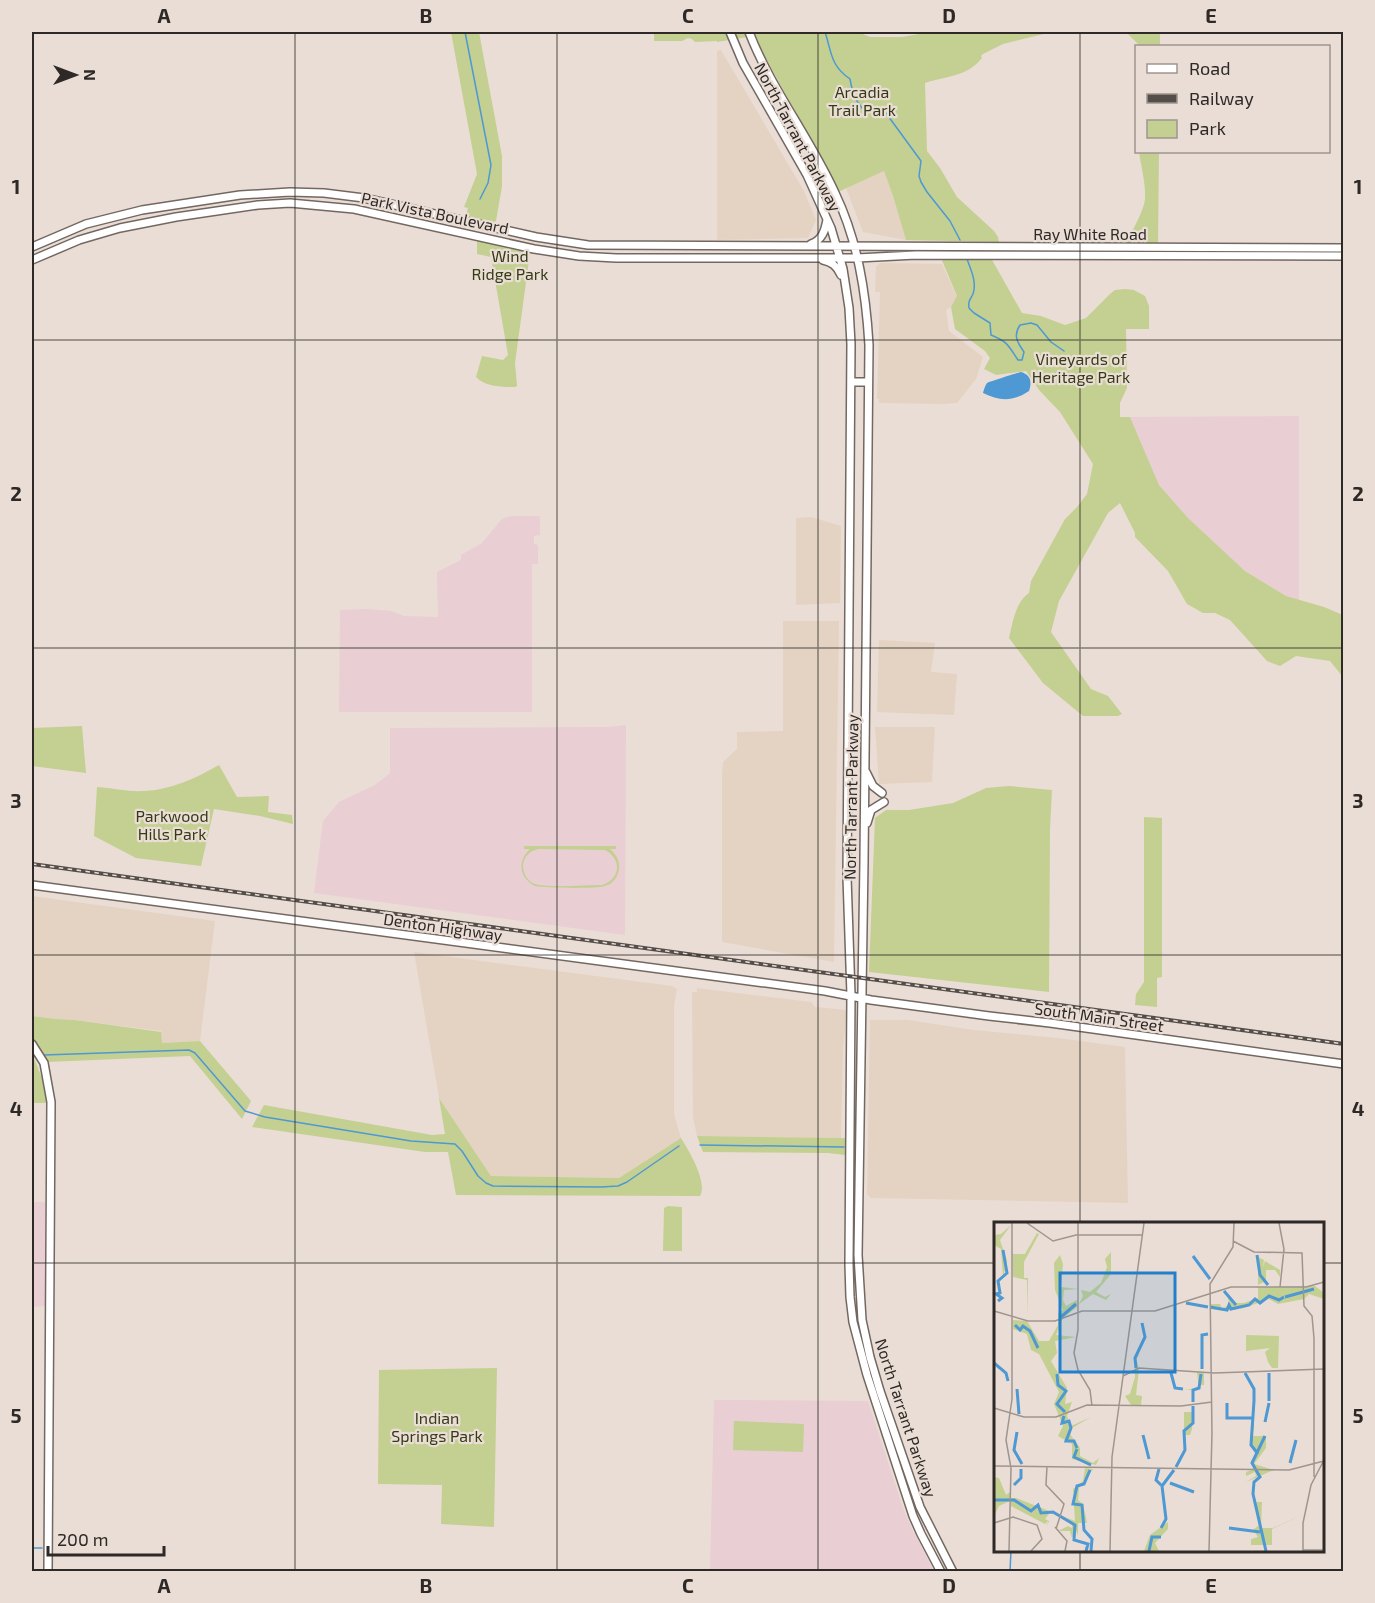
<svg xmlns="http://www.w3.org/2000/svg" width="1375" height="1603" font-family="'Exo 2',sans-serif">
  <rect width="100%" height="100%" fill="#eaddd5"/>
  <!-- commercial -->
  <path fill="#e4d3c2" d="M721,50L804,191L816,220L808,238L717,240V51Z
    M884,171L893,196L906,240L863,232L846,188Z
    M880,263L942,264L957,297L951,307L946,310L949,331L983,357L976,379L957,403L943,404L879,403V399H877L880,292H875L876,266Z
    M811,517L841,526L840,603L796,605V518Z
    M783,621H839L834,962L722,942V777L723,762L737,749V732L783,731Z
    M879,640L935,643L931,672L957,674L954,715L877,712Z
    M875,727H935L932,782L879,784Z
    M32,896L215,921L200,1041L161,1043V1031L75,1020L56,1019L32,1016Z
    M414,952L672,986L677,989L674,1006V1114L681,1138L619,1178L491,1176L439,1098Z
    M697,988L811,1002L815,1007L847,1010L843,1049L841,1138L697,1136L693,1117L692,992H697Z
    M870,1020H908L974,1030L1058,1038L1125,1047L1128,1203L871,1198L867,1194Z"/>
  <!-- education -->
  <path fill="#e9ced3" d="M1299,416V600L1286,596L1245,571L1188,518L1159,485L1130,417Z
    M511,516H540V535L534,536V544L538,545V564H532V712H339L340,610L368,609L391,611L404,616L438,617L437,572L461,560V555L482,543L502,519Z
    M626,725L625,935L314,893L323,821L339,802L375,785L390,773V728L609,727Z
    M32,1202H45V1306L32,1307Z
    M714,1400L868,1401L903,1508L911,1527L934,1571L710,1572Z"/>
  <!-- green -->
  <path fill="#c3d091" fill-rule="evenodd" d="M451,32H479L502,156V186L496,221L493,224L465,218L468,208L464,207L477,174Z
    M654,32H858L870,37H902L930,32H1052L1003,44L983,54L981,56L982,58C967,77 946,76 925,83L927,151L940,168L957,197L994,231L998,237L999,242L906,240L893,196L884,171L838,192L754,36L717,42V41L695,42L692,39L688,38L682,41H654Z
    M1126,32H1160V46H1140Z
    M1139,152H1159L1158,244L1127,243C1132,230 1144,211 1145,199C1146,185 1141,166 1139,152Z
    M477,240L526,251L530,253L515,363L517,386L515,387C501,387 486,387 476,377L482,356L503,360L508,355L491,257L477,254Z
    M941,258H991L1022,313L1041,316L1065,325L1086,318L1110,294L1115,290L1125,289L1134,290L1145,296L1149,306V329H1126L1127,388L1120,403V417H1130L1159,485L1188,518L1245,571L1286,596L1324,607L1343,615V677L1330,661L1296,656L1280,666L1267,661L1230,620L1215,613H1203L1187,604L1168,571L1135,537V533L1120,503L1108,513L1059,601L1051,632L1091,689L1108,696L1122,714L1118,716H1083L1043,683L1009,638C1013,622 1015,603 1029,593L1031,581L1065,519L1077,507L1087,494L1093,464L1060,412L1039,390L1026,371L996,375L984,369L990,358L985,351L955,329L951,307L957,296Z
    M82,726L86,773L32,766V728Z
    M219,765L237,797L269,796L268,812L292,815L293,824L260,816L214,809L201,866L136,858L94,836L97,787C113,788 129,792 144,791C171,790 196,778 219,765Z
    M1009,786L1052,790L1050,829L1049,992L869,972L875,818L886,810H909L953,803L986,788Z
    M1144,817L1162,818V977L1157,978V1007L1135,1005L1136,994L1144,982Z
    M524,846H616V849H610C616,854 620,861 619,869C618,877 613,884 605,886C596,889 546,888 535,886C519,878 517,861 530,849H524ZM538,849L605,850C622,859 621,879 602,885C589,885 546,888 535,884C527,881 523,873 523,865C524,856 530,851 538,849Z
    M32,1016L56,1019L75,1020L161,1032L162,1043L200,1041L251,1101L242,1119L190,1056L47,1062L32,1036Z
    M32,1053L45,1086L47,1103H32Z
    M439,1098L491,1176L619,1178L681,1138C689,1151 708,1182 700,1196L456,1195L448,1152H425L252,1127L264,1105L432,1135L445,1134Z
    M697,1136L845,1138V1155L828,1153L703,1152Z
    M668,1206L682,1207V1251H663L664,1208Z
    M497,1368L494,1527L441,1524L442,1485L378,1484L379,1370Z
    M734,1421L804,1424L803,1452L733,1450Z"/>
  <!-- water -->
  <path fill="#4e98d3" d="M1021,372C1031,375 1032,382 1029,391C1013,402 999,401 983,393C984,389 985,386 987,383C989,382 1017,373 1021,372Z"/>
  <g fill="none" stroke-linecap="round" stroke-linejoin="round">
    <!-- stream -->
    <path stroke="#4e98d3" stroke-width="1.5" d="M465,32L491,165L488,183L480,199
      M825,32C832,53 830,65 850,79C852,90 854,99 862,108L877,107L883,109L921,161L919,176L921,182L927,192L950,221L960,240
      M967,259C971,270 977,282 973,294C970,300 968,301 969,308L974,313L990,323L991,335C1008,342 1008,345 1018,360H1022L1024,352C1017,342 1013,335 1020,325L1031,323L1037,325L1051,342L1064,351
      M44,1055L189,1050L195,1053L245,1111L265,1117L411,1141L455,1144L462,1151L478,1176L486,1183L493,1186L601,1187L618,1186L627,1182L679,1146
      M32,1058L34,1057
      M700,1145L844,1147
      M32,1548H42
      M1010,1572L1011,1550"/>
    <defs>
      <path id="major" d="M730,32L743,63L807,175L831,228L843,269L849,308L851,344L847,877L851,995L849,1264L850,1297L853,1322L867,1375L913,1516L921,1534L941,1572
        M749,32C771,89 810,138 835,193C858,241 866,293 869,345L864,861L858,1255L862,1320L870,1357L880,1391L920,1507L953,1572
        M811,244C822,240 825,231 827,220
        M32,247L86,224L142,210L240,195L290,192L324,193L364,198L536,237L588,245L1344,248
        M32,260L79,240L120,228L176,217L258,205L290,203L354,209L534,249L579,256L616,258H857L916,255L1344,256
        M823,260C832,262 837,266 841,275
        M851,382H868
        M866,772L873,786L882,793
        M867,823L871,810L884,802
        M32,885L825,991L871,1000L989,1016L1050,1023L1344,1064
        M32,1044L44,1063L51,1102L48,1572"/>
    </defs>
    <!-- major casing -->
    <use href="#major" stroke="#736861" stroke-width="10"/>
    <!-- major -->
    <use href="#major" stroke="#fff" stroke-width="7"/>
    <defs>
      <path id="rail" d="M32,864L1344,1044"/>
    </defs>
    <!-- rail casing -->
    <use href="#rail" stroke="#544e4a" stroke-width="4"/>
    <!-- rail -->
    <use href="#rail" stroke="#eaddd5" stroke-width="1.5" stroke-dasharray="4.5" stroke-linecap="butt"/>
  </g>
  <!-- grid -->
  <path fill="none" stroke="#2e2926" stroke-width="1.5" stroke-opacity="0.55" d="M295,32V1572M557,32V1572M818,32V1572M1080,32V1224M32,340H1344M32,648H1344M32,955H1344M32,1263H996M1322,1263H1344M1080,1550V1572"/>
  <g text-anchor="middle" stroke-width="4.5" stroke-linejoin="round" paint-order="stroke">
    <!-- park labels -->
    <g font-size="16" fill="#343b15" stroke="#eaddd5">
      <text x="862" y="98">Arcadia<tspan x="862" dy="18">Trail Park</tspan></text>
      <text x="510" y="262">Wind<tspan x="510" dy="18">Ridge Park</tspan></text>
      <text x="1081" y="365">Vineyards of<tspan x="1081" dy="18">Heritage Park</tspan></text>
      <text x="172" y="822">Parkwood<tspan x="172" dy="18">Hills Park</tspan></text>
      <text x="437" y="1424">Indian<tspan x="437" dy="18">Springs Park</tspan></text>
    </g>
    <!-- street labels -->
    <g font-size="16" fill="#2e2926" stroke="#eaddd5">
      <text transform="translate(798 137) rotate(62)" y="6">North Tarrant Parkway</text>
      <text transform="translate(435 213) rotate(12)" y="6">Park Vista Boulevard</text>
      <text x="1090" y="240">Ray White Road</text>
      <text transform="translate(851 797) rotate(-89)" y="6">North Tarrant Parkway</text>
      <text transform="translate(443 927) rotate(8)" y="6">Denton Highway</text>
      <text transform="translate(1099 1017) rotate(8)" y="6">South Main Street</text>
      <text transform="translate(906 1418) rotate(72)" y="6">North Tarrant Parkway</text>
    </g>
  </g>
  <!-- overview -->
  <g transform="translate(994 1222)">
    <rect width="330" height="330" fill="#eaddd5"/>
    <path d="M0,1L1,13L7,12L17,3L6,18L13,39L9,55L7,27L0,23ZM43,11L45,12L30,40V56H34V97L33,58L19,55L18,32H31ZM117,30V52L102,70L111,75L117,72L112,78L99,72L85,82L89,74L87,68L96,70L107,61L113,45L111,37ZM66,33L69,42L67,65L84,67L70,68L69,78L72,84L83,78V85L69,96L62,113L82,115L61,119L63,131L57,139L73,166L71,182L78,180L73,194L77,204L97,195L78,206L76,212L86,226V234L99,241L105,236L102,243L78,237V222L64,214L69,204L60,182L65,170L45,132L37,128L33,112L19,107V98L33,99L45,119H55L64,103V91L69,88L61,68L60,41ZM264,35L270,38L269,45L271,39L286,48V55L281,48H272V59L264,63ZM321,64L330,71V77L315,72L310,77L284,82L275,77L250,86L232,89L216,87V82H226L228,87L236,82L231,68L240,81H250L264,76V65ZM252,113L285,114L284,146H278L274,140L271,130L276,126L252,129ZM146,132L142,137L145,147L142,173L148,174L147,183H137L131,174L136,172L141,155V136ZM203,150L210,151V163H206L205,167L199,169L198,207L196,213H190V190H198L199,181L198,168L190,167H205ZM260,185V206L258,214H272V226L260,242L280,248L252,260L262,254L261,250L252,254V250L262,246L258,241L263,232L256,223L259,198L254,197L259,195ZM91,246L99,247L85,266L84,278L89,282L93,301H84V314L82,308L78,316L76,309H64L74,304L78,306V302L58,290L51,291L55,292L51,297L55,299L53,304L54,299L51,302L17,284V276H22L81,299L79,267L89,259ZM0,255L5,256L12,273L16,270V279L5,284L0,294ZM262,280H268L267,306H279L310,292L278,307V323H257V317L264,315L259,308L265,303ZM174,300V307L161,321L165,329H150L156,313Z" fill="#c3d091"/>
    <path fill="none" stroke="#4e98d3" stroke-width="3" d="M263,33L266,53L274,63M199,34L216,57M230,69L242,83M291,75L320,67M4,79L8,76L2,72L6,71L4,59L13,51L9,28M192,81L214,85M216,85L233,88L235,83L237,87L255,83L261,77L266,81L275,74L285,78L290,75M67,95L82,82M21,103L26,108L29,104L36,109L44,126M0,141L12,151L14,159M142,146L141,136L151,115L148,101M208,147V113L214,112M177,151L181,166L189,167M251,151L260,167V179M275,151V179M63,152L64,163L72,169L63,182L71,190M23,167L25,192M260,179L257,223L264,232M199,180V168L205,166L207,152M233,181V196H260M70,194L68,201L75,199L77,206L72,219H80L83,226M271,200L275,181M23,210L20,228L28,242M149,213L155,237M271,214L258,241L266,255L260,260L259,272L272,329M83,227L80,235L97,243M296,241L302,218M182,245L191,228L190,209L199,201V184M165,247L162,258L167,263M96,248L90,262L83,264L79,282L88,283L90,308L98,317L97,329M176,261L200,270M20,263L27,256V247M0,278H20L37,289L44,283L47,291L59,290L81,303L80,318L94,322L92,329M167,306L172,297L168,264L180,248M235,306L266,310M155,329L158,315H167"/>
    <path fill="none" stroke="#9f958f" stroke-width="1.5" d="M33,1L59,19L82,13H148M84,1V108L80,131L84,148L96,168L98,184M285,1L290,27L286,65M239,19L260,30L308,31L310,84L318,94L320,116V255M0,89L34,99H61L88,89H161L237,65H312L330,60M129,154L145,146L220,151L330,147M0,186L30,195H62L93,183L187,184L218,180M218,213L216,62L239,25L240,1M0,244L295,248L330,239M53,244L52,263L70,282L62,307M0,301L19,295L43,303L48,317L37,329M61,305L73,319L71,329M309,328H330M15,329L17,246L12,218L18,177V1M116,329L118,235L150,1M215,329L218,210M309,329V301L317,263L330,238"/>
    <path fill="#227fcb" fill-opacity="0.15" stroke="#227fcb" stroke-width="3" d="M66,51H181V150H66Z"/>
    <rect width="330" height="330" fill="none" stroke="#2e2926" stroke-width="3"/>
  </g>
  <!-- border -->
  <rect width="1375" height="1603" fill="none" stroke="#eaddd5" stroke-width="66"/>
  <!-- legend -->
  <rect x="1135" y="45" width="195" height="108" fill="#eaddd5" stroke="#9f958f" stroke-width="1.5"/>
  <rect x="1147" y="64" width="30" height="9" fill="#ffffff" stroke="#9f958f" stroke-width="1.5"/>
  <text x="1189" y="75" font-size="18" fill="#2e2926">Road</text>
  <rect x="1147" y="94" width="30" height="9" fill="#544e4a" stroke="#9f958f" stroke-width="1.5"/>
  <text x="1189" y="105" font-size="18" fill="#2e2926">Railway</text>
  <rect x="1147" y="120" width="30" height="18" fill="#c3d091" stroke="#9f958f" stroke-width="1.5"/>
  <text x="1189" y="135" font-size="18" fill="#2e2926">Park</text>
  <!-- north arrow -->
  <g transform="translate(75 75) rotate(90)" stroke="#eaddd5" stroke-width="4.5" paint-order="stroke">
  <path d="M0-4.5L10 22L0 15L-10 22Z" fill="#2e2926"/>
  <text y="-9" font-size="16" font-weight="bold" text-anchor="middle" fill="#2e2926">N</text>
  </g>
  <!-- scale -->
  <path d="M48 1546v9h116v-9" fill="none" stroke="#2e2926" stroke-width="3"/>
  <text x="57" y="1546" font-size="18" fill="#2e2926" stroke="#eaddd5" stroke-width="4.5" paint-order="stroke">200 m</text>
  <rect x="33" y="33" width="1309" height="1537" fill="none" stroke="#2e2926" stroke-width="2"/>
  <g font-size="20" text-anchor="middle" font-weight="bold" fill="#2e2926">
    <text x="164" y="23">A</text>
    <text x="426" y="23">B</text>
    <text x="688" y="23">C</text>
    <text x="949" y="23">D</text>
    <text x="1211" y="23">E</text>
    <text x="16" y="194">1</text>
    <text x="1358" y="194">1</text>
    <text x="16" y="501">2</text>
    <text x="1358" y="501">2</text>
    <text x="16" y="808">3</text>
    <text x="1358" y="808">3</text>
    <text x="16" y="1116">4</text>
    <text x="1358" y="1116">4</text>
    <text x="16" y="1423">5</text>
    <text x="1358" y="1423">5</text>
    <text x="164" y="1593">A</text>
    <text x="426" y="1593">B</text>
    <text x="688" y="1593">C</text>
    <text x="949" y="1593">D</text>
    <text x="1211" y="1593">E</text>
  </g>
</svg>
